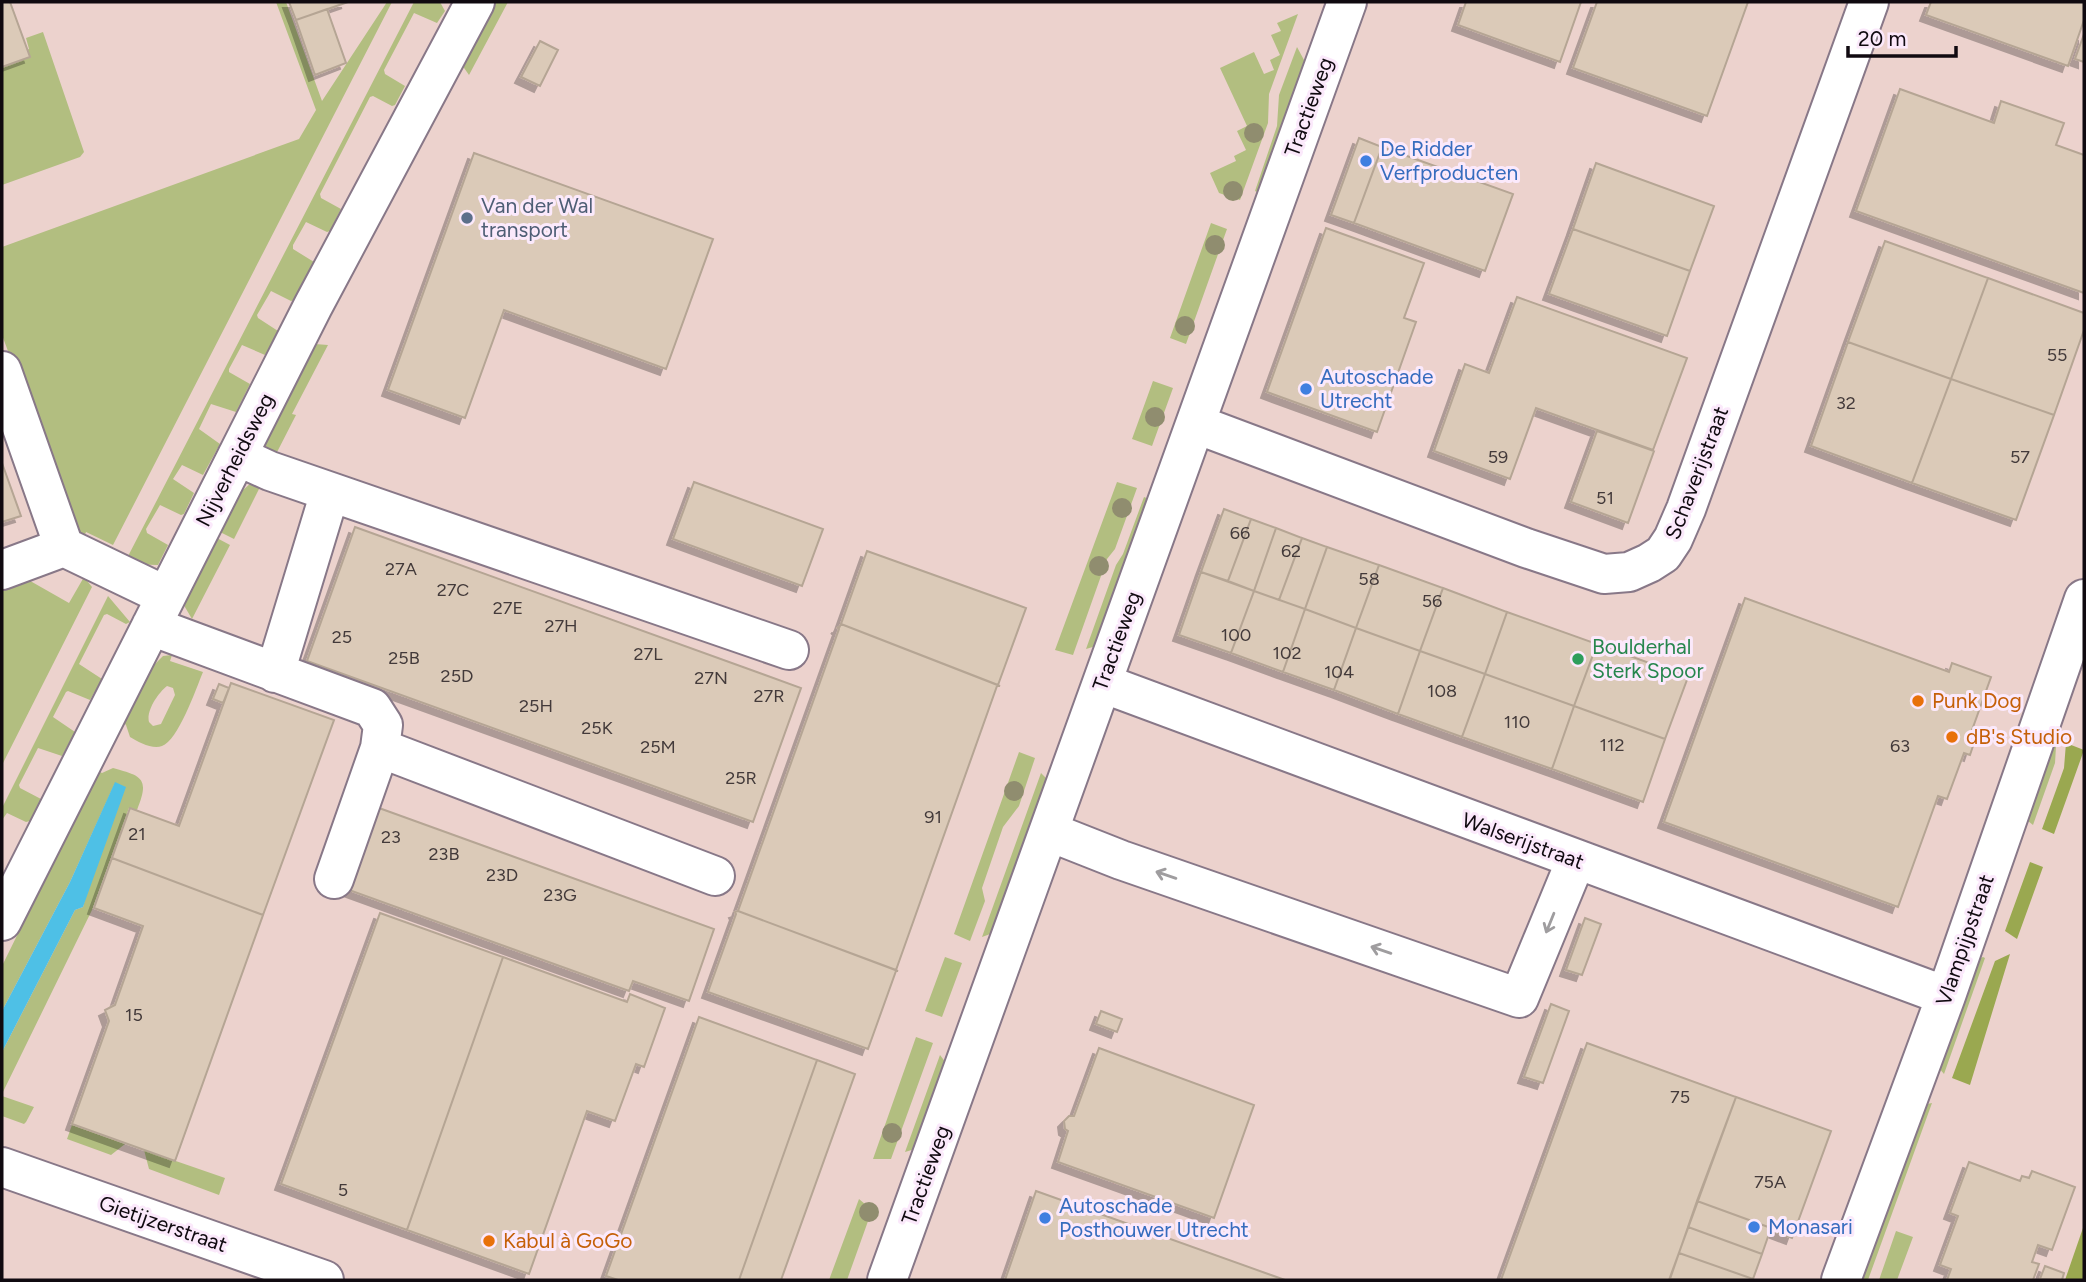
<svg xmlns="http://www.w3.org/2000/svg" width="2086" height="1282" font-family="Figtree,sans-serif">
  <defs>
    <filter id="shadow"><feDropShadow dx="-6" dy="6" stdDeviation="0" flood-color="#0004"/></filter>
  </defs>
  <rect width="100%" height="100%" fill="#eedcee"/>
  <!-- industrial -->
  <path fill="#ecd2cd" d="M2,2H2084V1280H2Z"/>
  <!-- green -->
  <path fill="#b2be80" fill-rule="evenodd" d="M276,2H286L322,101L387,2H392L113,545L86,532L83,540L77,536L2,335V247L299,139L316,110Z
    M414,2H440L445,11L437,23L414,13L384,70L385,74L405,86L395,105L392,106L373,96L370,97L320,194L321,198L341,209L330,231L327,232L306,222L293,245V249L314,262L294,300L291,301L271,291L257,315L258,318L278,331L265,355L242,345L229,369V372L250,384L236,412L211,404L199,429L220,444L203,475L182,465L173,479L194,493L184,514L181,515L160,505L146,529L147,533L168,545L158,565L124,564Z
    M494,2H508L469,75L462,65Z
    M1298,14L1269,94L1268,123L1240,200L1219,193L1210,173L1236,161L1234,156L1246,150L1237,131L1247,126L1220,68L1254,52L1264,74L1274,70L1270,60L1280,55L1271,35L1281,31L1277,23Z
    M43,32L84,152L80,157L2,185V59L29,49L26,38Z
    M1297,47L1304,60L1307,61L1259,193L1255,191L1277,126L1279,95Z
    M1211,223L1227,229L1186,344L1170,338Z
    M315,344L328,345L292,414L296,415L273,460L267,454L263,445Z
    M1153,381L1173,388L1152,446L1132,439Z
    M1117,482L1137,488L1115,549L1107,559L1073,655L1055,650Z
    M251,483H262L234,539L218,531L240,488L243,490Z
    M1144,497L1149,499L1096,646L1086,649L1116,565L1123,554Z
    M215,537L230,545L192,619L182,602Z
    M84,577L92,587L2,765V585L25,578L69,603Z
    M108,596L130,622L126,624L107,614L104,615L79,664L102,679L90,700L68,691L66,692L53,717L75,732L62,756L38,748L19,785L20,788L41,799L30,821L26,822L7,813L2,820V808Z
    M172,655L170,661L203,672C196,689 178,741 162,746C153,750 138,742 130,737L126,725L123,722L153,662L155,664L163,656ZM167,686L173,688L175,695L161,724L153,726L149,722C146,711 158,693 167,686Z
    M2057,730L2055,763L2033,825L2028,821L2027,815Z
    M1019,752L1035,758L1019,806L1003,827L982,888L985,901L970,941L954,934Z
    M113,768C142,776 150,778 137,810L129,808L92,910L2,1094V1052L75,910L83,907L115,783L70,882L2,1011V966L98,771L102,773Z
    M1041,773L1048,780L993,933L982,937Z
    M945,957L962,963L942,1017L925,1011Z
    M1983,957L1985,958L1944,1074L1938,1067L1978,959Z
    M916,1037L933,1043L891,1159H873Z
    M940,1055L946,1063L915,1149L905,1152Z
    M2,1096L34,1107L26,1122L24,1124L2,1116Z
    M1932,1103L1868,1280H1858L1920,1108L1927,1104Z
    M72,1125L125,1144L111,1155L67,1139Z
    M144,1150L225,1178L219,1195L149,1169Z
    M859,1199L872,1210L847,1280H829Z
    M1896,1231L1913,1237L1897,1280H1879Z"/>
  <!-- forest -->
  <path fill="#9aa850" d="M2066,743L2084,750L2054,834L2042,829L2064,768Z
    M2030,862L2043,867L2017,939L2005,931Z
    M2010,954L1970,1085L1952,1078L1995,961Z
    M2084,1225V1280H2065Z"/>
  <!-- water -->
  <path fill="#4ec0e6" d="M115,782L126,787L83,907L75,910L2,1052V1011L70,882Z"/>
  <!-- building -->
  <path fill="#dbcab8" stroke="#b5a594" stroke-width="2" filter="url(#shadow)" d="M2,2H10L30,57L2,67Z
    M289,2H348L296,20Z
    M1466,2H1581L1560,62L1458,25Z
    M1597,2H1748L1707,116L1573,68Z
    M1931,2H2084V20L2068,66L1926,15Z
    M327,9L346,63L315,75L296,20Z
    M2084,34V62L2075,59Z
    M540,41L558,50L540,86L521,77Z
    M1900,89L1994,123L2001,101L2064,123L2056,145L2084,155V293L1856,211Z
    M1359,138L1382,147L1354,223L1331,215Z
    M1382,147L1513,194L1485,271L1354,223Z
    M474,153L713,239L666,369L504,310L465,418L388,390Z
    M1596,163L1714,206L1690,271L1573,229Z
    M1326,228L1424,263L1404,318L1416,322L1377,432L1267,392Z
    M1573,229L1690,271L1667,336L1549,294Z
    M1885,241L1988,278L1951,379L1848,342Z
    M1988,278L2084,313V330L2054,415L1951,379Z
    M1517,297L1687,358L1653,450L1536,408L1510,479L1434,451L1465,364L1489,373Z
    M1848,342L1951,379L1912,483L1811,446Z
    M1951,379L2054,415L2016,520L1912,483Z
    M1597,431L1654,451L1628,523L1571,502Z
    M2,463L21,516L2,522Z
    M694,482L823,529L802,586L673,539Z
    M1224,509L1251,519L1228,581L1201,572Z
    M1251,519L1276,528L1254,591L1228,581Z
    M355,527L801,688L753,822L307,661Z
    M1276,528L1302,538L1279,600L1254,591Z
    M1302,538L1327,547L1305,609L1279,600Z
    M1327,547L1379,565L1356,628L1305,609Z
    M867,551L1026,608L998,685L841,624Z
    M1379,565L1443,588L1420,651L1356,628Z
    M1201,572L1254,591L1231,653L1179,635Z
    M1443,588L1507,612L1485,674L1420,651Z
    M1254,591L1305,609L1283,672L1231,653Z
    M1745,598L1949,672L1952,663L1991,677L1967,744L1973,746L1970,755L1964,753L1947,799L1938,796L1898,907L1664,822Z
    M1305,609L1356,628L1334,690L1283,672Z
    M1507,612L1597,644L1574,706L1485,674Z
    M841,624L1000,686H997L896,970L738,911L839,629L837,627L839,628Z
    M1356,628L1420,651L1398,714L1334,690Z
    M1597,644L1688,677L1665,739L1574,706Z
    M1420,651L1485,674L1462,737L1398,714Z
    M1485,674L1574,706L1552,769L1462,737Z
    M231,683L334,720L263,915L112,858L130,808L179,826Z
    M219,684L229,688L223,703L213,699Z
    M1574,706L1665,739L1643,802L1552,769Z
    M379,808L714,929L689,1001L633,981L629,991L349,890Z
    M112,858L263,915L175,1161L72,1124L109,1021L105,1010L115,1005L143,926L94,908Z
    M738,911L898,971H896L868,1049L708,992L736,914L735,912Z
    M380,913L503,957L407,1230L281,1184Z
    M1585,918L1601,924L1582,975L1566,970Z
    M503,957L627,1002L630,994L665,1008L644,1067L636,1064L615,1121L587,1111L529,1274L407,1230Z
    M1551,1004L1569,1011L1543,1083L1524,1077Z
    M1101,1011L1122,1019L1117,1032L1096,1024Z
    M699,1017L817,1060L739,1280H618L606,1276Z
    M1587,1043L1736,1097L1669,1280H1501Z
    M1099,1048L1254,1105L1214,1218L1058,1162L1068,1131L1065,1129L1064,1121L1069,1116H1074Z
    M817,1060L855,1074L781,1280H739Z
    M1736,1097L1831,1131L1792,1238L1771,1230V1228L1697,1201Z
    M1969,1162L2020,1181L2022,1176L2029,1178L2032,1171L2075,1187L2052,1250L2038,1245L2032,1262L2039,1264L2033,1280H1947L1951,1269L1940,1265L1958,1216L1950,1213Z
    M1036,1191L1285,1280H1005Z
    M1697,1201L1771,1228L1762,1254L1688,1227Z
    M1688,1227L1762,1254L1753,1279L1679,1253Z
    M1679,1253L1753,1279V1280L1670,1279Z
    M2045,1266L2064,1273L2062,1280L2040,1279Z"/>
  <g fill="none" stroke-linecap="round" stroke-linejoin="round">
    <defs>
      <path id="minor" d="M2,371L64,547L166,596
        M1196,424L1526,548L1604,574L1629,572L1649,563L1663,554L1673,539L1686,509L1869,2
        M237,456L270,471L789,650
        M2,570L64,547
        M151,626L372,708L383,725L380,748L715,876
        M275,673L330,492
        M1102,683L1946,996
        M1050,832L1121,860L1519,998L1576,860
        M334,879L380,748
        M2,921L313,306L475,2
        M2,1167L324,1280
        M887,1280L1347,2
        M1841,1280L1946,996L2084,599"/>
    </defs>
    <!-- minor casing -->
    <use href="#minor" stroke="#887888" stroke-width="42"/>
    <!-- minor -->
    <use href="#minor" stroke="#fff" stroke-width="38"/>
  </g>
  <!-- trees -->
  <g fill="#908d6f">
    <circle cx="1254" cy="133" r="10"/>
    <circle cx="1233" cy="191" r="10"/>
    <circle cx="1215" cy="245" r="10"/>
    <circle cx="1185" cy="326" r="10"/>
    <circle cx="1155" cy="417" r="10"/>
    <circle cx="1122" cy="508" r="10"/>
    <circle cx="1099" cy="566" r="10"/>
    <circle cx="1014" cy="791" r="10"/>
    <circle cx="892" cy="1133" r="10"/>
    <circle cx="869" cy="1212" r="10"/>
  </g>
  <!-- one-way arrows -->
  <defs><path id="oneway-shaft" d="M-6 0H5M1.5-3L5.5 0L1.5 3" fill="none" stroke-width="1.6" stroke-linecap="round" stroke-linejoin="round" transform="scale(1.75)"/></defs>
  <g stroke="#9f9d9f">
    <use href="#oneway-shaft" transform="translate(1166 875) rotate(-161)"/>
    <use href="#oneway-shaft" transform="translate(1550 923) rotate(112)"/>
    <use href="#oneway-shaft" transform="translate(1381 950) rotate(-161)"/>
  </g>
  <!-- markers -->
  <g fill="#3f7fe0" stroke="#fbe9fb" stroke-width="2.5">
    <circle cx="1366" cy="161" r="7"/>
    <circle cx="1306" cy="389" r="7"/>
    <circle cx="1045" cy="1218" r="7"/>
    <circle cx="1754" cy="1227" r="7"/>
  </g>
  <circle fill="#5c6f8a" stroke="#fbe9fb" stroke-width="2.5" cx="467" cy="218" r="7"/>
  <circle fill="#2e9e5b" stroke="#fbe9fb" stroke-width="2.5" cx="1578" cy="659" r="7"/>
  <g fill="#e8710a" stroke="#fbe9fb" stroke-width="2.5">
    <circle cx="1918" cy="701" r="7"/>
    <circle cx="1952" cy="737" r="7"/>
    <circle cx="489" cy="1241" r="7"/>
  </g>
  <g text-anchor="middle" stroke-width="6" stroke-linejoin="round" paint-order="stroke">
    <!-- number labels -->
    <g font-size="18" fill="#433a3a">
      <text x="2057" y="361">55</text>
      <text x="1846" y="409">32</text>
      <text x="1498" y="463">59</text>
      <text x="2020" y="463">57</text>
      <text x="1605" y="504">51</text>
      <text x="1240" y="539">66</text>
      <text x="1291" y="557">62</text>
      <text x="401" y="575">27A</text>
      <text x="1369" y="585">58</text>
      <text x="453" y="596">27C</text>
      <text x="1432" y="607">56</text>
      <text x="508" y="614">27E</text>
      <text x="561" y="632">27H</text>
      <text x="1236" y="641">100</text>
      <text x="342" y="643">25</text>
      <text x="1287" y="659">102</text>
      <text x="648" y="660">27L</text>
      <text x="404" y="664">25B</text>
      <text x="1339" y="678">104</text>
      <text x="457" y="682">25D</text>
      <text x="711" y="684">27N</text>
      <text x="1442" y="697">108</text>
      <text x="769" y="702">27R</text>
      <text x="536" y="712">25H</text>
      <text x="1517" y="728">110</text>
      <text x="597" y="734">25K</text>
      <text x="1612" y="751">112</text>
      <text x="1900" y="752">63</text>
      <text x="658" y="753">25M</text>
      <text x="741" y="784">25R</text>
      <text x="933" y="823">91</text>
      <text x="137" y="840">21</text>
      <text x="391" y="843">23</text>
      <text x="444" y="860">23B</text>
      <text x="502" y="881">23D</text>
      <text x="560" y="901">23G</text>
      <text x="134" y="1021">15</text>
      <text x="1680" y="1103">75</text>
      <text x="1770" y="1188">75A</text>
      <text x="343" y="1196">5</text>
    </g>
    <!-- street labels -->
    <g font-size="21" fill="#100a10" stroke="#fbe9fb">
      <text transform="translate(1309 107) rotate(-70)" y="7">Tractieweg</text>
      <text transform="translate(235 460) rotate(-63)" y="7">Nijverheidsweg</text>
      <text transform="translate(1697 473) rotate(-69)" y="7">Schaverijstraat</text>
      <text transform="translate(1117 641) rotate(-70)" y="7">Tractieweg</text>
      <text transform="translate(1523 841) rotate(20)" y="7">Walserijstraat</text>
      <text transform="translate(1965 940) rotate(-71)" y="7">Vlampijpstraat</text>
      <text transform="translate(926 1175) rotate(-70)" y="7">Tractieweg</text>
      <text transform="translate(163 1224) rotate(19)" y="7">Gietijzerstraat</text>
    </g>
    <!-- shop labels -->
    <g font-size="21" fill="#366cbe" stroke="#fbe9fb" text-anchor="start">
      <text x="1380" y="156">De Ridder<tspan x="1380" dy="24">Verfproducten</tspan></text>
      <text x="1320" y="384">Autoschade<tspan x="1320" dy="24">Utrecht</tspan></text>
      <text x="1059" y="1213">Autoschade<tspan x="1059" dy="24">Posthouwer Utrecht</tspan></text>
      <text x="1768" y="1234">Monasari</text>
    </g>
    <!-- service labels -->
    <g font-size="21" fill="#4e5e75" stroke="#fbe9fb" text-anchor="start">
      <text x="481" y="213">Van der Wal<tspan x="481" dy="24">transport</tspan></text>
    </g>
    <!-- leisure labels -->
    <g font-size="21" fill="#27864d" stroke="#fbe9fb" text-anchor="start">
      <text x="1592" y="654">Boulderhal<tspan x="1592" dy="24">Sterk Spoor</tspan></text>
    </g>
    <!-- food labels -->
    <g font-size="21" fill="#c56008" stroke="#fbe9fb" text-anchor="start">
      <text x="1932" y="708">Punk Dog</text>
      <text x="1966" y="744">dB's Studio</text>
      <text x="503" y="1248">Kabul à GoGo</text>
    </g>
  </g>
  <!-- border -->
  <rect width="2086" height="1282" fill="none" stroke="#100a10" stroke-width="7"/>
  <!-- scale -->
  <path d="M1848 46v10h108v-10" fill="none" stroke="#100a10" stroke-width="3.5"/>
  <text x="1858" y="46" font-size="21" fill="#100a10" stroke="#fbe9fb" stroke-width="5" paint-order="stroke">20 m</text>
</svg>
